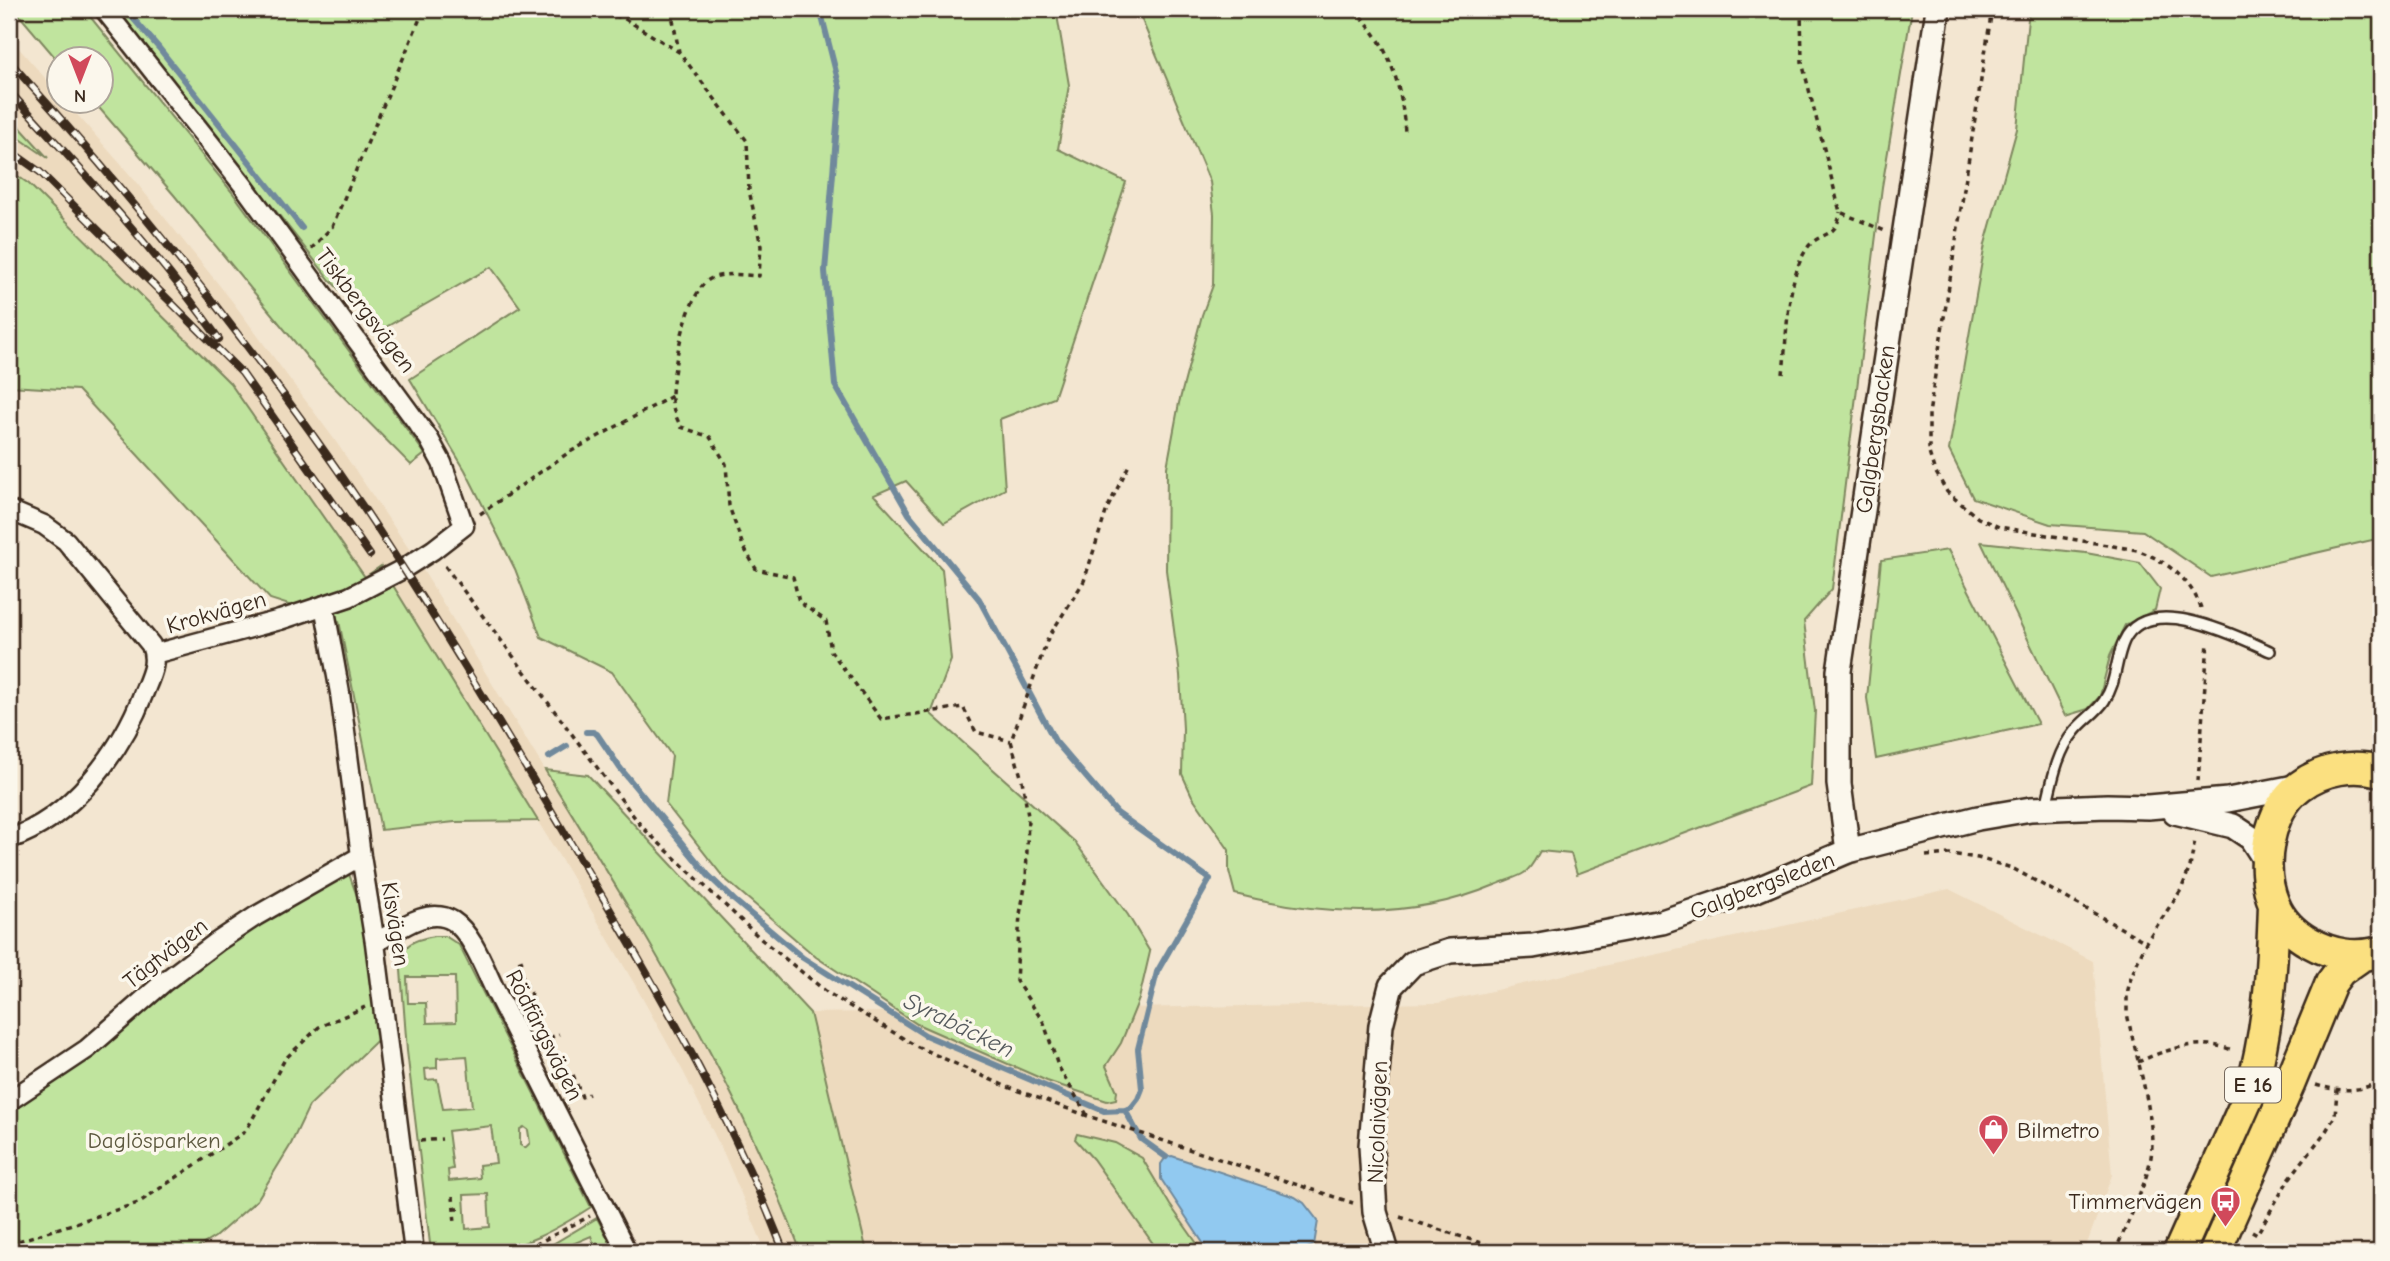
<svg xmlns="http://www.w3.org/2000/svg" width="2390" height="1261" font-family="'Comic Neue',sans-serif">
  <rect width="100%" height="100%" fill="#f3e6d1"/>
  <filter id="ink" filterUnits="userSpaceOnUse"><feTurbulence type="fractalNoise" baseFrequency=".0143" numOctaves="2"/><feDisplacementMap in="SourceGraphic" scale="14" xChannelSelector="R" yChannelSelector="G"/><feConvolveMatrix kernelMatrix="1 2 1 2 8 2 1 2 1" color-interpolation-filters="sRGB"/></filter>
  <g filter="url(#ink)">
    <!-- built -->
    <path fill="#eddabe" d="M9,37L59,94L60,102H66L131,176L232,301L334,439L418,562L598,857L663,969L712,1058L755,1143L801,1252H766L725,1156L684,1073L635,985L570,874L382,566L366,577L230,383L29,184L9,170V131L45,155L9,115Z
      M1949,889L2093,961L2112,1175L2084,1252H867L810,1013L1438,1003Z"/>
    <!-- green -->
    <path fill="#c0e49e" stroke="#7e875e" stroke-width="2" fill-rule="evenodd" d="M14,9H84L232,192L425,454L411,465L321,374L174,195L94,102H102V60H60L59,62Z
      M117,9H1056L1069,85L1058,149L1126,182L1054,398L1000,419L1005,489L944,523L906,481L874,495L942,569L951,660L931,714L1075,842L1128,915L1150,952L1139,999L1121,1043L1106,1066L1117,1091L1116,1099L1107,1101L1047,1081L917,1024L816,957L724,878L666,804L672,756L612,672L541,637L515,569L465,470L410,379L520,307L491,267L379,331L330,280Z
      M1138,9H1912L1882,187L1832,589L1804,621L1815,711L1811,786L1577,874L1571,854L1540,851C1536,858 1531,869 1524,873C1516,878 1504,881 1495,885C1412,920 1321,916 1235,894L1229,871V850L1192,796L1182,774L1183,729L1180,675L1166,570L1167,467L1179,403L1202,315L1213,285L1214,214L1210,182L1141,18Z
      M2029,9H2381V538L2211,577L2143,531L2050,524L1973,498L1949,450L1985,244L2017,129Z
      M9,115L48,158L9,131Z
      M9,170L29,184L230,383L365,577L381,566L538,821L455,822L381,830L339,621L270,599L78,390L9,386Z
      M1981,542L2086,553L2140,563L2160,589L2155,610L2125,625L2110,656L2100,696L2088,709L2065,716Z
      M1948,550L2038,724L1876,759L1867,698L1881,560Z
      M545,770L588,775L810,1013L867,1252H801C737,1082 640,925 545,770Z
      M349,874L367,924L393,1025L309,1106L290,1146L257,1200L215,1237L190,1252H9V1102L230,934Z
      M435,936H445L459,945L591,1207C557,1229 521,1250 480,1252C464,1253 447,1252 431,1252L407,1051L401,970C401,944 411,940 435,936ZM455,977L456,1022L427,1023L426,1003H408L407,977ZM467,1056L472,1107L443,1109L437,1079L426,1080L425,1069L437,1068V1058ZM491,1126L496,1163L479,1165L480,1178L449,1181L448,1170L453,1169L448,1131ZM524,1127L528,1130L530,1143L525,1148L520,1145V1129ZM488,1194L490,1227L466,1229L464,1195Z
      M1077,1134L1115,1143L1142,1158L1170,1205L1203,1252H1159L1093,1159L1075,1139Z
      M597,1218L615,1252H597L591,1236L563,1248L564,1252H529L551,1245Z"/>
    <!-- water -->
    <path fill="#91c9f0" stroke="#6f899c" stroke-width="2" d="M1172,1156L1295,1197L1304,1203L1318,1221L1314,1245C1297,1256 1232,1252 1209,1252L1161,1179V1164L1166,1157Z"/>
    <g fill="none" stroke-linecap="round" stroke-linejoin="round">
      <!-- stream -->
      <path stroke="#6f899c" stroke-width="6" d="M125,9L159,48L302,228
        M586,732H593L597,734L620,768L708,875L734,900L803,958L925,1035L1104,1111L1125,1110L1131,1108L1138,1099L1142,1089L1138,1049L1157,972L1210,879L1117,813L1055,741L979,599L909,514L835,385L825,271L840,88L820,9
        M549,757L567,746
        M1125,1110L1141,1139L1166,1157"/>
      <defs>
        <path id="service" d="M2046,807C2052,782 2057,752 2074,732C2083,720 2096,713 2104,701C2117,682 2115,661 2124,641C2147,591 2237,636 2270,651"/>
        <path id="minor" d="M104,9L243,185L429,439L442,463L464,526L433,550L403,569L349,597L280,620L154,654
          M9,510L44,525L66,541L151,645C158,662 151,675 144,692C122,751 71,819 9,839
          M324,605L340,693L361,856L375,943L414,1252
          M375,943C397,931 428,905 453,921C473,934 486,973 497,994C540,1080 584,1166 627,1252
          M9,1101L87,1049L164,982L217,942L256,916L361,856"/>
        <path id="tertiary" d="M2175,812L2233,826L2251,838L2267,863
          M1848,851L1839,784V671L1938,9
          M1387,1252L1375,1212L1371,1146L1381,1025L1391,986L1413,963L1450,951L1533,946L1662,922L1756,890L1848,851L1978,818L2031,809L2107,806L2148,807L2228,800L2300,786"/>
        <path id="trunk" d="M2381,771C2354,764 2324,768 2300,786C2267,811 2259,868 2274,904C2281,921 2293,933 2309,942C2334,956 2355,958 2381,952
          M2179,1252L2251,1091C2269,1025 2272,971 2274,904
          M2215,1252L2289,1085L2331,983L2340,971L2360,957"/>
      </defs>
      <!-- service casing -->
      <use href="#service" stroke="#3b2a1e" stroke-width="14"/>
      <!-- minor casing -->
      <use href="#minor" stroke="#3b2a1e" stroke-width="23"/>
      <!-- tertiary casing -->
      <use href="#tertiary" stroke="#3b2a1e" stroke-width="28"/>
      <!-- trunk casing -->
      <use href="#trunk" stroke="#3b2a1e" stroke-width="35"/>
      <!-- path -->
      <path stroke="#3b2a1e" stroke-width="3.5" stroke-dasharray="5 5" stroke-linecap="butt" d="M596,9L625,19L679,52L747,141L749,190L761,246L759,276C744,275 723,272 710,279C687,291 672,371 672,396C671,407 676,417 681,427L710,437L726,464L729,506L743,546L756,569L793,577L799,602L826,621L831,651L881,719L963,707L976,732L1011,741
        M671,9L679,52
        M1354,9C1389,44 1402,84 1405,133
        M1801,9L1802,62L1840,212L1885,231
        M1992,9L1929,414V453L1934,469L1947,492L1978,518L1999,527L2137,550C2166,561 2190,578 2201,608
        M424,12L435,9
        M311,249L332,227L424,9
        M1783,374C1787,338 1786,281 1806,250C1818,230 1837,241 1840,212
        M480,514L568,453L672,396
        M445,566L642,827L762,940L828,993L916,1046L1005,1086L1088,1116L1353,1203
        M2198,781L2208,642
        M1926,856L1950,854L1978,858L2012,868L2146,942
        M523,960L516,963L534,1001
        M540,1042L559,1034
        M2138,1062C2167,1049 2203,1037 2234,1051
        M573,1075L582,1097L589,1094
        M2316,1085C2339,1092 2360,1092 2381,1081
        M1087,1115L1058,1066L1044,1023L1016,981L1020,914L1026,882L1028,816L1022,780L1011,741L1048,638L1084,581L1107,509L1129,465
        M420,1141L442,1139
        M453,1196L455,1224
        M454,1209H464
        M1400,1217L1509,1252
        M2252,1231L2257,1234L2289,1179L2326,1131L2335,1116L2337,1090
        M9,1244L138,1203L246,1131L285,1059L319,1027L365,1007
        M517,1252L523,1251L590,1216
        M2115,1252C2127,1223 2143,1193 2150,1162C2159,1126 2134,1051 2127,1013V994L2131,977L2146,942L2181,890L2190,867L2195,840"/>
      <!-- service -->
      <use href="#service" stroke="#fbf7ec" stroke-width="9"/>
      <!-- minor -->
      <use href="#minor" stroke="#fbf7ec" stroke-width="18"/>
      <!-- tertiary -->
      <use href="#tertiary" stroke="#fbf7ec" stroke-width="23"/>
      <!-- trunk -->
      <use href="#trunk" stroke="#fbe080" stroke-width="30"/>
      <defs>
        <path id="rail" d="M9,61C137,202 258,352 365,510C431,609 493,712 554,815C638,956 724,1098 784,1252
          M9,91C82,171 156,250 219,339
          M9,150L40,172L242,373L370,555"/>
      </defs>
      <!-- rail casing -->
      <use href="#rail" stroke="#3b2a1e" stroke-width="8"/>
      <!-- rail -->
      <use href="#rail" stroke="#fbf7ec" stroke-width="5" stroke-dasharray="16" stroke-linecap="butt"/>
    </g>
  </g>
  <!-- icons -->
  <defs>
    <symbol id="shop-pin" viewBox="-11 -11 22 30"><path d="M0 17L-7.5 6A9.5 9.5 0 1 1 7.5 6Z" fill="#d1495b" stroke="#fbf7ec"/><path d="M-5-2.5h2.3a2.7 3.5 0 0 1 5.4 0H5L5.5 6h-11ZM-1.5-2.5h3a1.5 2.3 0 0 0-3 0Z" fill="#fff"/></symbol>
    <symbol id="bus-pin" viewBox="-11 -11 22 30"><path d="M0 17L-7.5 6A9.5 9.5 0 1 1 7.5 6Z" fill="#d1495b" stroke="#fbf7ec"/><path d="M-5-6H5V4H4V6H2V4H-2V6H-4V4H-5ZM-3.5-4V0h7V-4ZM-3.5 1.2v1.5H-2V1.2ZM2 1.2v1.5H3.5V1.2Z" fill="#fff"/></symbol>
  </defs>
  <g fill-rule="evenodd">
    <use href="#shop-pin" x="1976" y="1112" width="35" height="47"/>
    <use href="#bus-pin" x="2208" y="1184" width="35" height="47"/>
  </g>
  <g text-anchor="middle" stroke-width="7" stroke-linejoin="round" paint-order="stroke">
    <!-- shield labels -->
    <rect fill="#fbf7ec" stroke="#75685c" stroke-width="2" x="2225" y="1067.5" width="56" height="35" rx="5"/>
    <g font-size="21" font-weight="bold" fill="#3b2a1e">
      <text x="2253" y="1092">E 16</text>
    </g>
    <!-- street labels -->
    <g font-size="23" fill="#3b2a1e" stroke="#fbf7ec">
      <text transform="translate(366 310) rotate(53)" y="8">Tiskbergsvägen</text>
      <text transform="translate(1875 429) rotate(-82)" y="8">Galgbergsbacken</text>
      <text transform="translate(216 612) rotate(-16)" y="8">Krokvägen</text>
      <text transform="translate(1762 885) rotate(-21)" y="8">Galgbergsleden</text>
      <text transform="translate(396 924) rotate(81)" y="8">Kisvägen</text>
      <text transform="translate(165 953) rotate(-38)" y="8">Tägtvägen</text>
      <text transform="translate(545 1035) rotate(63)" y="8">Rödfärgsvägen</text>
      <text transform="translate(1377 1122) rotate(-88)" y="8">Nicolaivägen</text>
    </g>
    <!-- poi labels -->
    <g font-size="23" fill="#3b2a1e" stroke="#fbf7ec" text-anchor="start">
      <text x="2017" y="1138">Bilmetro</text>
      <text x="2202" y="1209" text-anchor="end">Timmervägen</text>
    </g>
    <!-- park labels -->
    <g font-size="23" fill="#5c583e" stroke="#fbf7ec">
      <text x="154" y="1148">Daglösparken</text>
    </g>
    <!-- water labels -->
    <g font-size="24" font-style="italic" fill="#555a5d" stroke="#fbf7ec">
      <text transform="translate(959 1025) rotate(26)" y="8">Syrabäcken</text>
    </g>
  </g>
  <!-- margin -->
  <rect width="2390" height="1261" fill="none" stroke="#fbf7ec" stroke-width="35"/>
  <rect x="18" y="18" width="2355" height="1226" fill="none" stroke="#3b2a1e" stroke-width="2.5" filter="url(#ink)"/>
  <!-- north arrow -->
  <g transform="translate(80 80) rotate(180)"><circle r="33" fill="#fbf7ec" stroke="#aea59a" stroke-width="2"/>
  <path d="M0-5L12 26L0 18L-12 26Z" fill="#d1495b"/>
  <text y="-10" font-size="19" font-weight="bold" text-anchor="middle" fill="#3b2a1e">N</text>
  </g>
</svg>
